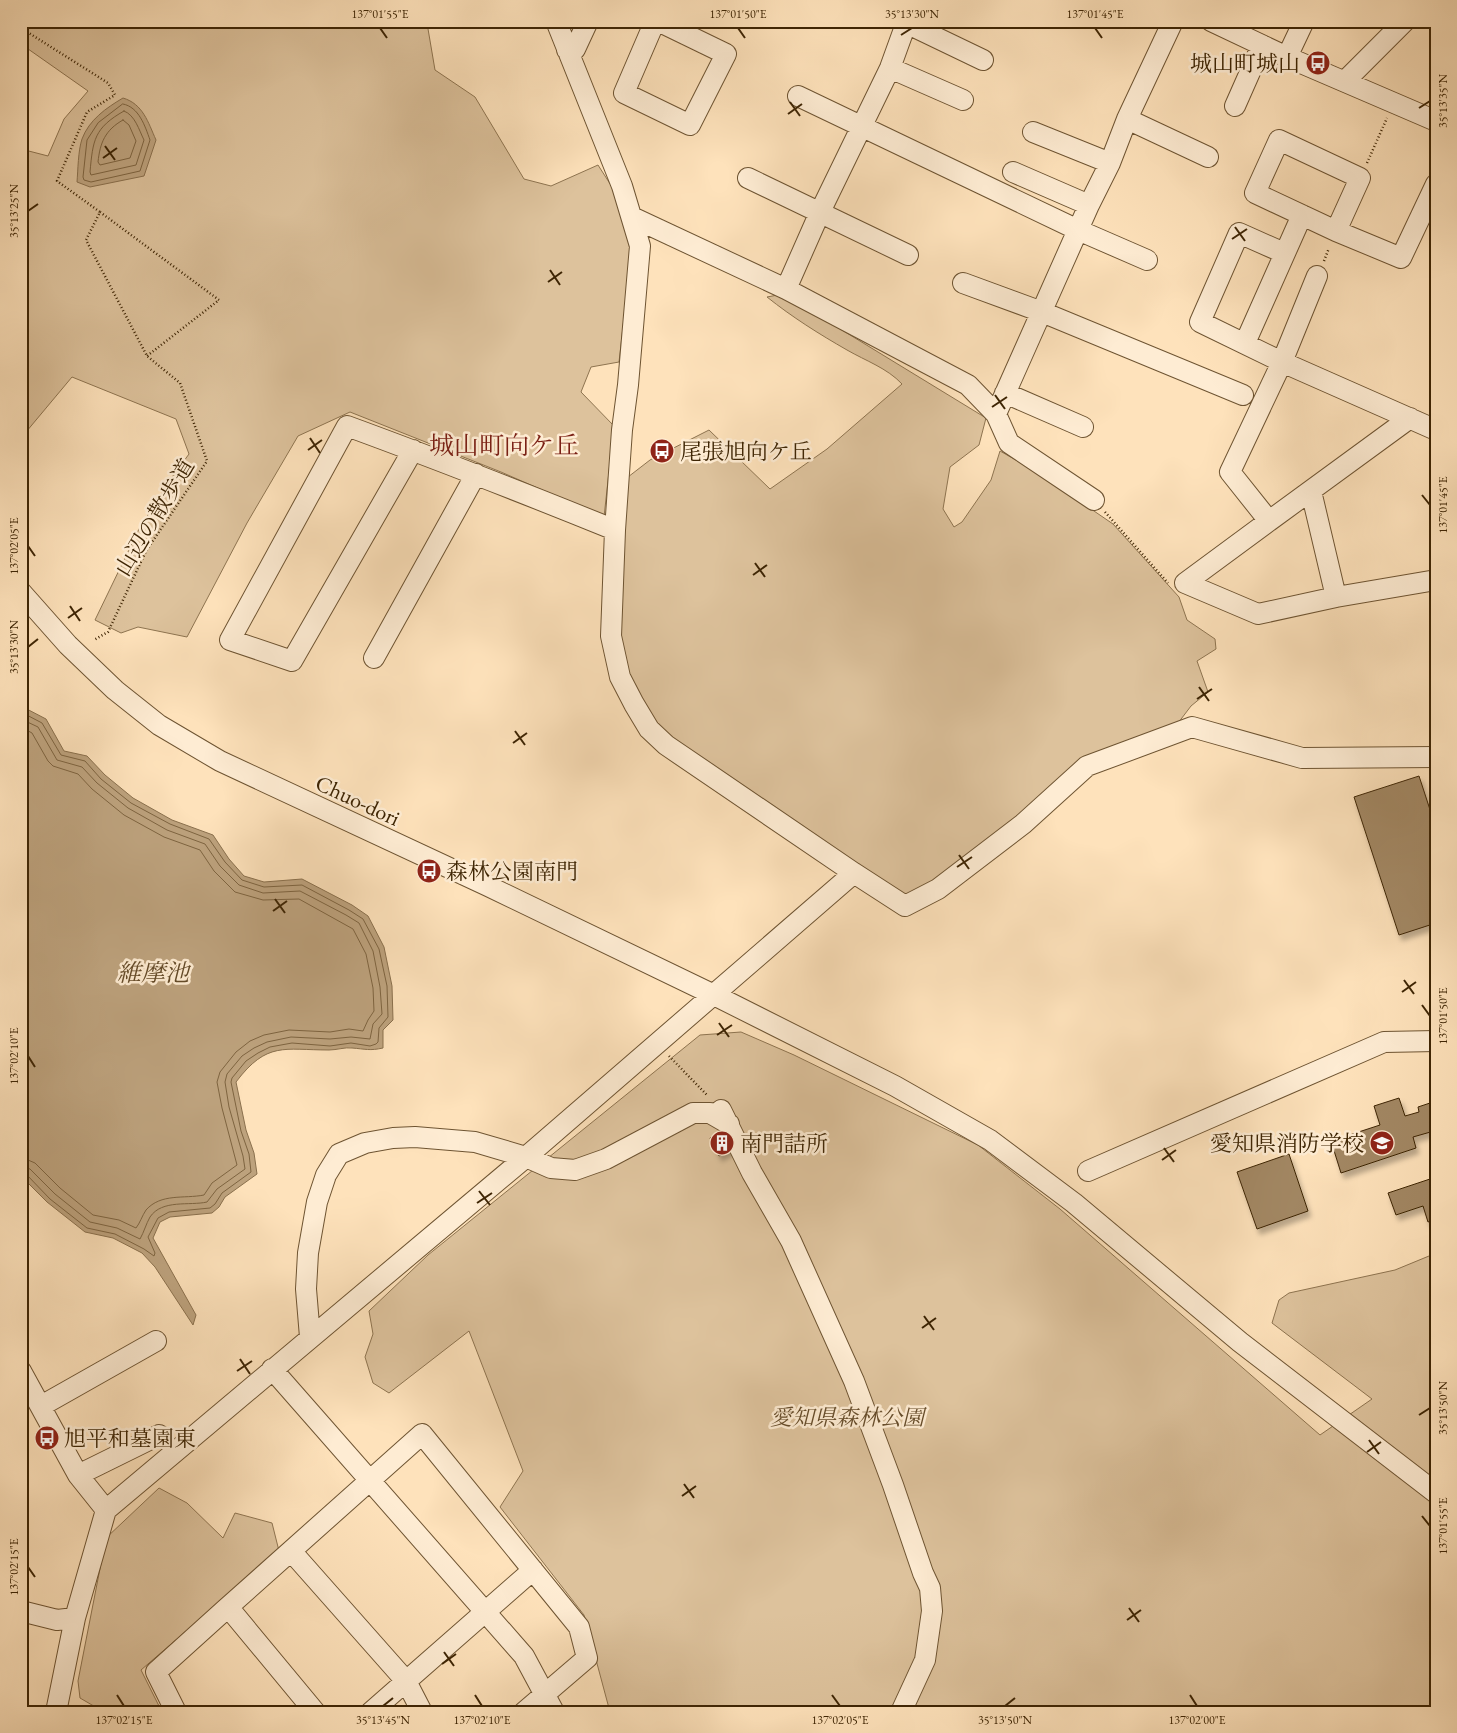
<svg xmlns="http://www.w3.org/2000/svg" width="1457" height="1733" font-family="'EB Garamond','Noto Serif JP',serif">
  <defs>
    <filter id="shadow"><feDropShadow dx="3" dy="5.5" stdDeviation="2.5" flood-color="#0004"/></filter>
  </defs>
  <rect width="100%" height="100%" fill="#fee2bb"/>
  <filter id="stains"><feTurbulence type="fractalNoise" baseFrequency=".004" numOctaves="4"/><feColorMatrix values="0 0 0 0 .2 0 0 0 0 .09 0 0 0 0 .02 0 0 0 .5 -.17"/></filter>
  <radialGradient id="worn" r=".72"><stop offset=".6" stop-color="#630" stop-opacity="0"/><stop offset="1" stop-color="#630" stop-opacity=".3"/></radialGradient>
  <!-- green -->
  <path fill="#ddc29c" stroke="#8e7450" d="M21,21H430L427,23L435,70L475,97L524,179L551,186L598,165L623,204L632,248L619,362L591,367L581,392L614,426L604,517L501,472L350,412L298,436L247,523L187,637L138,627L121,633L95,620L139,529L170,480L189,454L176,419L72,377L21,438V149L48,156L64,119L88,91L21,44Z
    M783,294L986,418L979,445L950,467L943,509L954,527L962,522L991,480L1000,451L1037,472L1113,524L1179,597L1187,620L1215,639L1216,649L1197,661L1208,692L1191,706L1172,731L1085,765L905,902L668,744L627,677L619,636L622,533L628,477L650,460L709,430L770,489L827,449L902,384C887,368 866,361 847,350C819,334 792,317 767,297Z
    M741,1032L794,1055L978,1145L1060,1209L1320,1435L1372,1399L1272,1323L1279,1300L1289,1293L1395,1270L1429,1256L1436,1250V1712H610L584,1615L500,1507L523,1471L469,1331L389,1393L373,1383L365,1357L373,1334L369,1311L428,1255L700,1035Z
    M159,1488L187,1503L223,1538L235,1513L272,1523L279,1551L141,1670L162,1712H104L80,1698L78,1681L106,1538Z"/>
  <!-- water -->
  <path fill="#bda27d" stroke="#8a704d" d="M123,98C143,104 148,122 156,140L144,176L90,187L77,182C78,170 78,151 82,139C89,120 106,108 123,98Z
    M21,706L46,719L64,751L87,756L105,775L133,798L172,820L213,835L229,859L244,876L264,882L302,879L352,905L368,916L384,947L392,986L393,1020L383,1030V1048C370,1051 365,1049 352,1048C345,1047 337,1050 329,1050C284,1050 267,1041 236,1082L246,1130L254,1153L257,1174L225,1197L219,1207L212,1213L170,1217L160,1222L153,1238L196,1315L193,1325L155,1267L142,1253L113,1238L85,1232L47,1202L21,1176Z"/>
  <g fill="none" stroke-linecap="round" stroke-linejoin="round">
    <!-- shore -->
    <path stroke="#7e6440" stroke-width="1" d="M123,104C139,107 145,126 150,140L140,171L91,182L84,180L83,177L87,140L98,123Z
      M124,111C135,115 139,130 144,140L136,165L91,175L90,172C93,140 94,128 124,111Z
      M123,120L129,125L136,141L130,158L100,165L98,162C100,143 105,130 123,120Z
      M21,712L42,723L61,755L85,761L101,779L131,803L170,824L209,839L225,862L242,880L264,887L302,885L349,910L363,919L379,949L387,986L388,1017L379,1028L378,1042L376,1044L370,1046L351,1043L330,1046L292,1043L270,1047L258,1053L246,1061L232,1078L231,1082L241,1131L249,1154L251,1172L222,1193L215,1204L210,1208L169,1212L158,1218L148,1237L155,1253L154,1256L144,1249L115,1234L87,1228L50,1199L26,1174L21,1173
      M21,719L38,727L57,760L82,767L97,783L128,808L167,830L205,844L220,866L239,885L263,893L300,891L346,915L359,923L373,951L380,987L382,1014L373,1024L370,1039L351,1037L330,1039L291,1037L267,1042L254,1048L242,1056L227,1074L225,1082L229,1107L243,1156L245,1169L217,1189L207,1202C190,1206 162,1199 150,1217C146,1224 144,1232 140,1239L117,1228L90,1222L55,1194L30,1169L21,1166
      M21,727L32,733L48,761L53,766L78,774L92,789L124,815L164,837L200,850L214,871L235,892L263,900L299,899L353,929L366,954L373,988L374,1011L368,1020L363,1031L349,1029L330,1032L289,1030L264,1035L250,1041L236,1052L220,1072L217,1082L222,1108L237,1165L212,1183L204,1195C184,1199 161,1193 146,1210C142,1216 140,1223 136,1228L119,1220L93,1215L60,1188L35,1163L28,1160L21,1159"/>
  </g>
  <!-- building -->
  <path fill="#a28763" stroke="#3e2504" filter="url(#shadow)" d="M1419,776L1436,828V923L1399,935L1354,797Z
    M1399,1098L1405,1116L1419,1112L1418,1107L1436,1101V1126L1433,1127L1434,1131L1413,1137L1416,1148L1341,1173L1331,1141L1380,1125L1374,1106Z
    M724,1130L733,1148L719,1156L710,1138Z
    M1289,1154L1308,1211L1257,1229L1237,1172Z
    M1436,1177V1219L1428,1222L1423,1206L1396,1215L1388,1193Z"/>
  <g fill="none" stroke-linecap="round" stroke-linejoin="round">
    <defs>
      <path id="minor" d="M556,21L622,186L640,246L628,385L622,430L615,530L611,636L620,677L634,704L649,729L666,745L854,873L905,906L938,889L1023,824L1087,766L1192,727L1302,758L1436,757
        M655,21L624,93L690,125L726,54L658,21
        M1211,21L1287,57L1436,121
        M906,23L983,60
        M567,50L575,49L588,21
        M1287,57L1304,21
        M890,68L963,100
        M1345,81L1405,21
        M798,96L1078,230L1147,260
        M1235,106L1262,45
        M1127,119L1208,157
        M1033,132L1110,163
        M1013,172L1089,205
        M748,178L908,255
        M632,217L786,289L820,212L890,68L907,21
        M1336,231L1360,178L1279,140L1255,193L1336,231L1401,258L1436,184
        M1284,253L1239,233L1200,322L1282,362L1436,430
        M1317,276L1282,362L1230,472L1269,521L1410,418
        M963,283L1042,312L1243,395
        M786,289L968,385L996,414L1009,443L1094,500
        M1245,343L1302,215
        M1005,393L1083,427
        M996,414L1089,205L1110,163L1127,119L1173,21
        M413,450L292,661L230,640L347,426C437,459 526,494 615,530
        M1269,521L1185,583L1258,614L1336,597L1311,491
        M21,592L68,645L115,690L159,725L220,761L488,886L714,995L895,1086L990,1140L1074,1203L1240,1342L1436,1493
        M1336,597L1436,580
        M374,658L476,474
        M721,1110L752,1173L791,1241L854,1381L893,1485L923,1573L930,1588L932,1611L925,1660L901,1712
        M1088,1171L1384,1042L1436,1041
        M310,1337L306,1289L308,1253L317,1202L326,1175L339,1154L365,1143L393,1138L415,1137L475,1142L526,1157L551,1168L575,1170L606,1159L693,1113H710L729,1124
        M272,1369L524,1656L554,1712
        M21,1371L78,1475L106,1510
        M41,1406L156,1341
        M78,1475L159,1435
        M291,1551L406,1681L422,1712
        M21,1611L57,1620L75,1618
        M56,1712L75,1618L106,1510L526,1157L854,873
        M176,1712L156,1672L228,1607
        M315,1712L228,1607L422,1434L579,1627L587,1658L524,1712
        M371,1712L533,1570"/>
    </defs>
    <!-- minor casing -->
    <use href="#minor" stroke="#6e5432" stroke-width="22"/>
    <!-- path -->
    <path stroke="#3e2504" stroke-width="2.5" stroke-dasharray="1 2.5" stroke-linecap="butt" d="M21,28L108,83L115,95L87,112L57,181L100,212L86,240L147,356L180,383L207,461L146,551L108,632L94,640
      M1367,163L1387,118
      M100,212L219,300L147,356
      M1324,261L1329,248
      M1105,512L1168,583
      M669,1056L707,1095"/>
    <!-- minor -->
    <use href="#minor" stroke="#feecd3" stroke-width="20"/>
  </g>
  <!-- ticks -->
  <path fill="none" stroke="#3e2504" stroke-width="2" d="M380,28L387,38M738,28L745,38M1095,28L1102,38M901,35L912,28M790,102L800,116M1419,108L1430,101M788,114L802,104M105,146L115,160M103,158L117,148M28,211L38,204M1235,227L1245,241M1232,239L1247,229M550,270L560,285M548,282L562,272M995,395L1005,409M992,407L1007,397M310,438L320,453M308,450L322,440M1422,495L1430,505M28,546L35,556M755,563L765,577M753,575L767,565M70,606L80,621M68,618L82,608M28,647L38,639M1199,687L1209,701M1197,699L1212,689M515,731L525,745M513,743L527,733M959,855L969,869M957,867L972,857M275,899L285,913M273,911L287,901M1404,980L1414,994M1402,992L1416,982M1422,1005L1430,1016M719,1023L729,1037M717,1035L732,1025M28,1056L35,1067M1164,1148L1174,1162M1162,1160L1176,1150M479,1191L490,1205M477,1203L492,1193M924,1316L934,1330M922,1328L936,1318M240,1359L250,1374M237,1371L252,1361M1419,1415L1430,1408M1369,1440L1379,1454M1367,1452L1381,1442M684,1484L694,1498M682,1496L696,1486M1422,1516L1430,1526M28,1567L35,1577M1129,1608L1139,1622M1127,1620L1141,1610M444,1652L454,1666M442,1664L456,1654M117,1695L124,1706M475,1695L482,1706M832,1695L840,1706M1190,1695L1197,1706M383,1706L393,1698M1005,1706L1015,1698"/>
  <!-- icons -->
  <defs>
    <symbol id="bus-disc" viewBox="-11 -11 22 22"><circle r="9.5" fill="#8f2418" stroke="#feecd3"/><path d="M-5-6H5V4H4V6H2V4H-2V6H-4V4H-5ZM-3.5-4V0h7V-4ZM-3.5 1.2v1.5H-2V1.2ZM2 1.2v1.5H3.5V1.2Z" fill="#fff"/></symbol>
    <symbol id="building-disc" viewBox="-11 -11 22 22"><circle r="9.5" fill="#8f2418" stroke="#feecd3"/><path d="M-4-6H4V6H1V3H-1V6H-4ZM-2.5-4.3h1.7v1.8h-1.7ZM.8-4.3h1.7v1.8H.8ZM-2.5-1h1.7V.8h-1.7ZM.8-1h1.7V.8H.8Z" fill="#fff"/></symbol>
    <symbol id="school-disc" viewBox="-11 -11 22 22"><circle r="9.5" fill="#8f2418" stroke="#feecd3"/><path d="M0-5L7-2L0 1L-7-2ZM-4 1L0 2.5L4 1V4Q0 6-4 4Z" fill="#fff"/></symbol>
  </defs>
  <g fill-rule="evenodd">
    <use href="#bus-disc" x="1304" y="49" width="28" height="28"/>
    <use href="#bus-disc" x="648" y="437" width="28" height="28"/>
    <use href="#bus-disc" x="415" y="857" width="28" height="28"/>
    <use href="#building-disc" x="708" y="1129" width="28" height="28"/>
    <use href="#school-disc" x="1368" y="1129" width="28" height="28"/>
    <use href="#bus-disc" x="33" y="1424" width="28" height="28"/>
  </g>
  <g text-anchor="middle" stroke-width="5" stroke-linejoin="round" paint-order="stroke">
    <!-- poi labels -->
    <g font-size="22" fill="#3e2504" stroke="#feecd3" text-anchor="start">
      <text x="1300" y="71" text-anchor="end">城山町城山</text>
      <text x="680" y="459">尾張旭向ケ丘</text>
      <text x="446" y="879">森林公園南門</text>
      <text x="740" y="1151">南門詰所</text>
      <text x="1364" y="1151" text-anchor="end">愛知県消防学校</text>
      <text x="64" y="1446">旭平和墓園東</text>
    </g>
    <!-- street labels -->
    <g font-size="22" fill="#3e2504" stroke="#feecd3">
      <text transform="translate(154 517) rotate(-59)" y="8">山辺の散歩道</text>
      <text transform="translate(358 800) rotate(25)" y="8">Chuo-dori</text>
    </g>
    <!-- park labels -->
    <g font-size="22" font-style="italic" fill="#664c2a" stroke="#feecd3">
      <text x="847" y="1425">愛知県森林公園</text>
    </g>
    <!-- water labels -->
    <g font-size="24" font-style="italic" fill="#644a28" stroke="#feecd3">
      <text x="153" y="981">維摩池</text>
    </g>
    <!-- quarter labels -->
    <g font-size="25" fill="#7a1f14" stroke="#feecd3">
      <text x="504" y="454">城山町向ケ丘</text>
    </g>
  </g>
  <!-- margin -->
  <rect width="1457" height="1733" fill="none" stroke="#fee2bb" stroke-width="55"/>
  <rect x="28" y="28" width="1402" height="1678" fill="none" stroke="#3e2504" stroke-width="2"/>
  <g font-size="12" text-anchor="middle" fill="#3e2504">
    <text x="380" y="18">137°01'55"E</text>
    <text x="738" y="18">137°01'50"E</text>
    <text x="912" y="18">35°13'30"N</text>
    <text x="1095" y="18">137°01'45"E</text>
    <text transform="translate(1443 101) rotate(-90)" y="4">35°13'35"N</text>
    <text transform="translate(14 211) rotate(-90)" y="4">35°13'25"N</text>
    <text transform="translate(1443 505) rotate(-90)" y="4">137°01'45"E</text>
    <text transform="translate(14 546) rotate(-90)" y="4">137°02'05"E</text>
    <text transform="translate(14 647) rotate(-90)" y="4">35°13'30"N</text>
    <text transform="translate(1443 1016) rotate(-90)" y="4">137°01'50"E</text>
    <text transform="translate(14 1056) rotate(-90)" y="4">137°02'10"E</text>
    <text transform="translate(1443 1408) rotate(-90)" y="4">35°13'50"N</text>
    <text transform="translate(1443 1526) rotate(-90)" y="4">137°01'55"E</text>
    <text transform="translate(14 1567) rotate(-90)" y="4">137°02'15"E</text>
    <text x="124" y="1724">137°02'15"E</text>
    <text x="383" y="1724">35°13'45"N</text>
    <text x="482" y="1724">137°02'10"E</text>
    <text x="840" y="1724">137°02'05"E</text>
    <text x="1005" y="1724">35°13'50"N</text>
    <text x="1197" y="1724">137°02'00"E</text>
  </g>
  <rect width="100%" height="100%" filter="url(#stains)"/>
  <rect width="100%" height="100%" fill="url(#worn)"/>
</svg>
